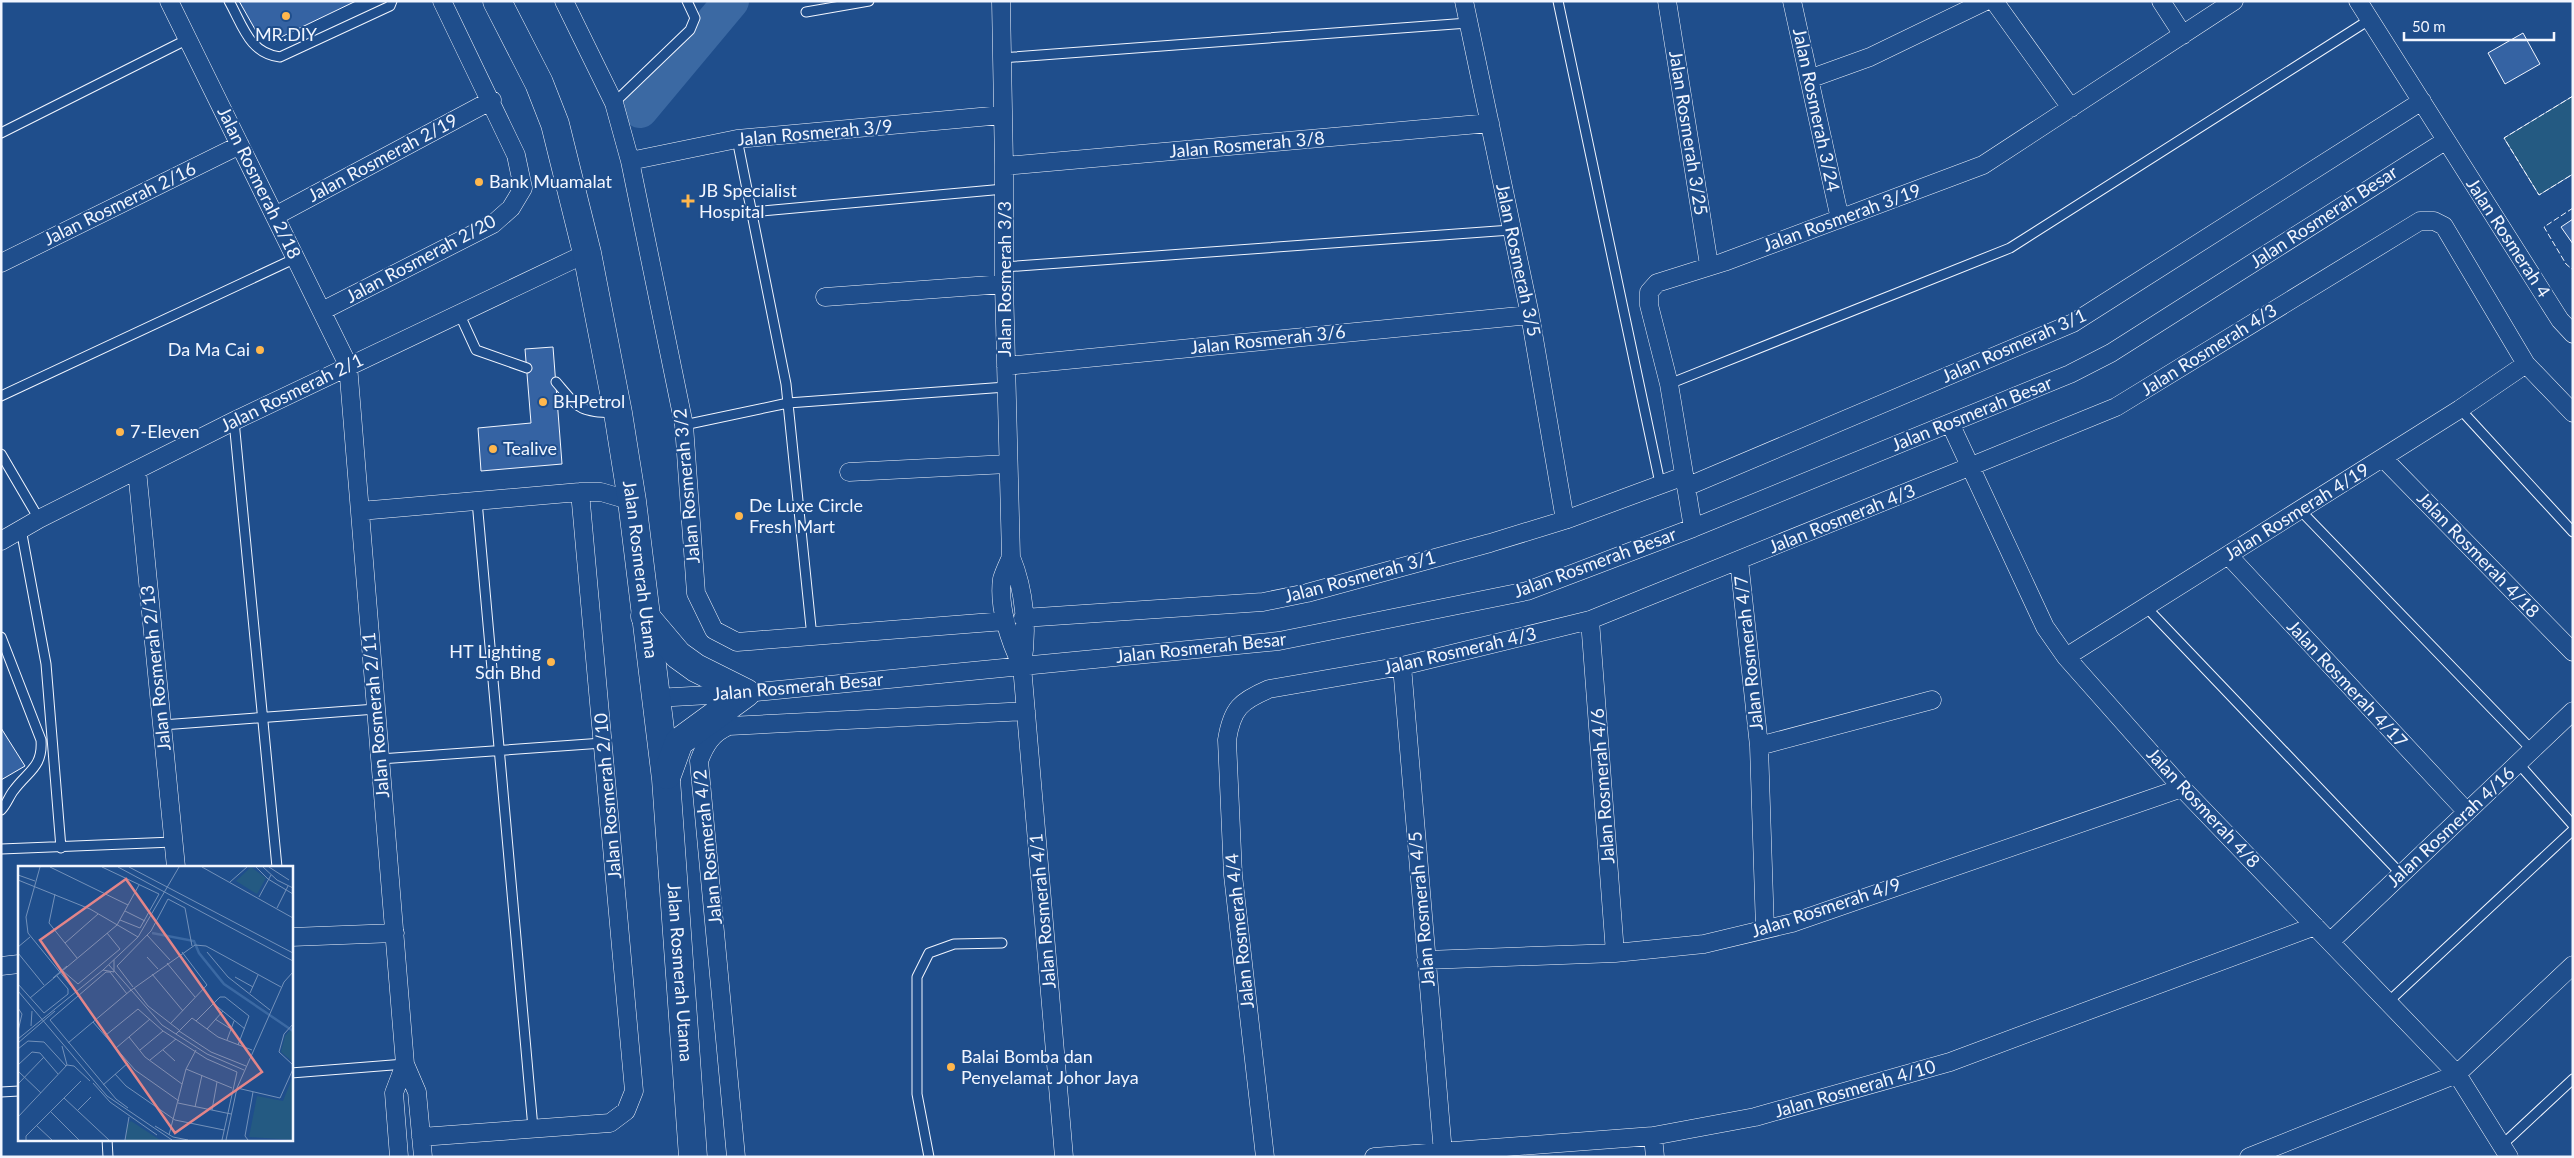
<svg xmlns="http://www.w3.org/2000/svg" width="2574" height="1158" font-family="Lato,sans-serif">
  <rect width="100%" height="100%" fill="#1f4e8c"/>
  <!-- green -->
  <path fill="#245a82" stroke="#a8bbd7" d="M2573,96V174L2539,195L2504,138Z"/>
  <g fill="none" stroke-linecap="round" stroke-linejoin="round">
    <!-- river -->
    <path stroke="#3b69a3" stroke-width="36" d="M640,110L731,1"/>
  </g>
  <!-- building -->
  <path fill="#3563a3" stroke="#f2f6ff" d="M239,1H356L279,38L256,31Z
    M2523,33L2540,64L2505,84L2488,53Z
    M2573,219V244L2561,227Z
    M553,347L562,464L481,471L478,428L531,423L525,349Z
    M1,728L25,766L1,780Z"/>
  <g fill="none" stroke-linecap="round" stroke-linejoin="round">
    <defs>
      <path id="service" d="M229,1C243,26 249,53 280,57L390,6L392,1
        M1558,1L1660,483
        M806,12L869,1
        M1001,58L1468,23
        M614,103L690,30L695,18L687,1
        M1,133L188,39
        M737,139L786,384L812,637
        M750,212L1004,189
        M1004,267L1511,230
        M459,313L476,350L527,368
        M556,382C580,410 578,411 615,413
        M1669,384L2010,248L2369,20
        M1,396L296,258
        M2460,409L2573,532
        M234,421L277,867
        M684,425L788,403L1006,387
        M1,454L39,519
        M477,501L533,1128
        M2300,510L2532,750
        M21,529L46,664L61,848
        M2146,607L2401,874
        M1,637L41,740C43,767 28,771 14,790C9,796 7,804 1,810
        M162,725L376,709
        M380,759L603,743
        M2518,763L2573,825
        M1,849L173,842
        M2387,1003L2573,830
        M291,1073L405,1064
        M1,1092L19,1091
        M107,1139L108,1157
        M2502,1145L2573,1079
        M929,1157L917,1094V977L929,953L954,944L1002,943"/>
      <path id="minor" d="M169,1L348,365L405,1064L417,1092L423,1157
        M564,1L614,103L630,161L684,425L696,593L714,630L737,642L1005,621
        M1001,1L1004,166V284L1011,557C1008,564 1004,572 1002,579C998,607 1010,642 1022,666
        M1464,1L1530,315L1565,520
        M1667,1L1709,265
        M1792,1L1840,219
        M1994,1L2071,108
        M2161,1L2183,35
        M2358,1L2560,320L2573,334
        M1809,79L1870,57L1986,1
        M630,161L737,139L1002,115
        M1004,166L1490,123
        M275,216L492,100
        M1,263L240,145
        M825,297L1004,284
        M322,311L493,224L511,208L523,188L516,155L442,1
        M1006,366L1530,315
        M1950,423L2045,627L2066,657L2182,788L2457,1074L2509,1157
        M2383,458L2573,652
        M137,470L176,867
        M849,472L1008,464
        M1686,487L2073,323L2422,101
        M360,511L580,492H601L632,501
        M1693,528L1669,384L1649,305V292L1657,283L1724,262L1983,165L2234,1
        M1,541L39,519L234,421L587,253
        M2228,555L2467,812
        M1011,557C1025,591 1028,630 1022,666L1064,1157
        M1739,560L1759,746L1765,929
        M1023,618L1263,602L1307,593L1490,543L1565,520L1684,476
        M1590,620L1615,953
        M2066,657L2460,409L2526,364
        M1402,666L1443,1153
        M655,698L746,693L1279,641L1527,591L1693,528L2070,374L2111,353L2445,141
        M1759,746L1932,700
        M291,937L395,933
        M2330,942L2573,711
        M1426,960L1615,953L1704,944L1792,923L2182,788
        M1,966L19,964
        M1653,1136L1655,1157
        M421,1137L610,1123L626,1111L634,1091L580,492
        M399,1157L394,1093L405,1064
        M736,1157L699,761C705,745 712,733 729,726L1026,711
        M1265,1157L1233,875L1227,740C1232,708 1241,701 1269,689L1402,666L1590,620L1969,467L2116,407L2420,221H2434L2444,226L2526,364L2573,413
        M1374,1157L1653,1136L1755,1117L1950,1062L2315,926
        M2249,1157L2457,1074L2573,965"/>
      <g id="primary">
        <path id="s1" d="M497,1L539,83L555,124L587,253L618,413L632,501L666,779L693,1157"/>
        <path d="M645,616L678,655L696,668L746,693L679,742L667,775"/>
      </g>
    </defs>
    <!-- service casing -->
    <use href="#service" stroke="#f2f6ff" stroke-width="11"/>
    <!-- minor casing -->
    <use href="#minor" stroke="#f2f6ff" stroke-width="19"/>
    <!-- primary casing -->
    <use href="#primary" stroke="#f2f6ff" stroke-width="29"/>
    <!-- service -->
    <use href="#service" stroke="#1f4e8c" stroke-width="9"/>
    <!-- minor -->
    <use href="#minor" stroke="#1f4e8c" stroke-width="18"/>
    <!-- primary -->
    <use href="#primary" stroke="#1f4e8c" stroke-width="28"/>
    <!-- fence -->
    <path stroke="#f2f6ff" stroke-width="1" stroke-dasharray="6 2.5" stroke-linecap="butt" d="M2573,96L2504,138L2539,195L2573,174
      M2573,208L2544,227L2566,264L2573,270"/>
  </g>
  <!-- markers -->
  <g fill="#ffb74d" stroke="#1f4e8c" stroke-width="2">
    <circle cx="286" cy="16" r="5"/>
    <circle cx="479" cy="182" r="5"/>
    <path d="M685.5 193.5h5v5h5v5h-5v5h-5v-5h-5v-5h5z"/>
    <circle cx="260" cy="350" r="5"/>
    <circle cx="543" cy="402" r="5"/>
    <circle cx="120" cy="432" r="5"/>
    <circle cx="493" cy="449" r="5"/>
    <circle cx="739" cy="516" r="5"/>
    <circle cx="551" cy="662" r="5"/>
    <circle cx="951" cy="1067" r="5"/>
  </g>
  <g text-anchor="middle" stroke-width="4" stroke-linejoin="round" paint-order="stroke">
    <!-- poi labels -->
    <g font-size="18" fill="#f2f6ff" stroke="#1f4e8c" text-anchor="start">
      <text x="286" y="41" text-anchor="middle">MR.DIY</text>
      <text x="489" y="188">Bank Muamalat</text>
      <text x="699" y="197">JB Specialist<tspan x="699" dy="21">Hospital</tspan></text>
      <text x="250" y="356" text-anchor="end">Da Ma Cai</text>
      <text x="553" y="408">BHPetrol</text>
      <text x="130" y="438">7-Eleven</text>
      <text x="503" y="455">Tealive</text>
      <text x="749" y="512">De Luxe Circle<tspan x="749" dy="21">Fresh Mart</tspan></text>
      <text x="541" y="658" text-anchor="end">HT Lighting<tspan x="541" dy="21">Sdn Bhd</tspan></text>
      <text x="961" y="1063">Balai Bomba dan<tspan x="961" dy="21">Penyelamat Johor Jaya</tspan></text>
    </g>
    <!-- street labels -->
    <g font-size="18" fill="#f2f6ff" stroke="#1f4e8c">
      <text transform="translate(1816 110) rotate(78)" y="6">Jalan Rosmerah 3/24</text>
      <text transform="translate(815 133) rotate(-5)" y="6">Jalan Rosmerah 3/9</text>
      <text transform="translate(1688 133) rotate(81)" y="6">Jalan Rosmerah 3/25</text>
      <text transform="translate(1247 145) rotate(-5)" y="6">Jalan Rosmerah 3/8</text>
      <text transform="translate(383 158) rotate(-28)" y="6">Jalan Rosmerah 2/19</text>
      <text transform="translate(259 183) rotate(64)" y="6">Jalan Rosmerah 2/18</text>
      <text transform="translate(120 204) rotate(-26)" y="6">Jalan Rosmerah 2/16</text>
      <text transform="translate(2324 217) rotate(-33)" y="6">Jalan Rosmerah Besar</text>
      <text transform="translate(1842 218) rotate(-20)" y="6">Jalan Rosmerah 3/19</text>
      <text transform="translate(2508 238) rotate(57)" y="6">Jalan Rosmerah 4</text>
      <text transform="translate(421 259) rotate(-28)" y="6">Jalan Rosmerah 2/20</text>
      <text transform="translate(1518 260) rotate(78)" y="6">Jalan Rosmerah 3/5</text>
      <text transform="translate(1005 279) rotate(-90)" y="6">Jalan Rosmerah 3/3</text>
      <text transform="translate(1268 340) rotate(-6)" y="6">Jalan Rosmerah 3/6</text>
      <text transform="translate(2014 346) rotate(-24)" y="6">Jalan Rosmerah 3/1</text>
      <text transform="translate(2209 350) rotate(-32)" y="6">Jalan Rosmerah 4/3</text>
      <text transform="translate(292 393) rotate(-26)" y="6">Jalan Rosmerah 2/1</text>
      <text transform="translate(1972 414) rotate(-22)" y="6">Jalan Rosmerah Besar</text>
      <text transform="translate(687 486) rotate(-95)" y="6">Jalan Rosmerah 3/2</text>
      <text transform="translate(2297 512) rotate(-32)" y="6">Jalan Rosmerah 4/19</text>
      <text transform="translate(1842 519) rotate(-22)" y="6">Jalan Rosmerah 4/3</text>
      <text transform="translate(2478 555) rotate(46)" y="6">Jalan Rosmerah 4/18</text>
      <text transform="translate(1595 563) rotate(-20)" y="6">Jalan Rosmerah Besar</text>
      <text dy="6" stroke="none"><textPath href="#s1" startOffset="590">Jalan Rosmerah Utama</textPath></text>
      <text transform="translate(1360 577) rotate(-15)" y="6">Jalan Rosmerah 3/1</text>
      <text transform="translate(1201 648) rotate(-6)" y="6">Jalan Rosmerah Besar</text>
      <text transform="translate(1460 651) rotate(-13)" y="6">Jalan Rosmerah 4/3</text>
      <text transform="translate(1749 653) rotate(-96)" y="6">Jalan Rosmerah 4/7</text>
      <text transform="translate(156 668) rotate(-96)" y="6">Jalan Rosmerah 2/13</text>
      <text transform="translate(2347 684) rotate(47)" y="6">Jalan Rosmerah 4/17</text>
      <text transform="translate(798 687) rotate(-5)" y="6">Jalan Rosmerah Besar</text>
      <text transform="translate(376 715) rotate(-95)" y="6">Jalan Rosmerah 2/11</text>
      <text transform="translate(1603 786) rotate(-94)" y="6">Jalan Rosmerah 4/6</text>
      <text transform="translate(608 796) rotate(-95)" y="6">Jalan Rosmerah 2/10</text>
      <text transform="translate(2203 808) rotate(47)" y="6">Jalan Rosmerah 4/8</text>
      <text transform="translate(2451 827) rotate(-43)" y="6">Jalan Rosmerah 4/16</text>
      <text transform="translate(708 847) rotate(-96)" y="6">Jalan Rosmerah 4/2</text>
      <text transform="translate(1826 908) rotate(-18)" y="6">Jalan Rosmerah 4/9</text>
      <text transform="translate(1422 909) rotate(-95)" y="6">Jalan Rosmerah 4/5</text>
      <text transform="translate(1043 911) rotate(-95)" y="6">Jalan Rosmerah 4/1</text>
      <text transform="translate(1240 931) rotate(-96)" y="6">Jalan Rosmerah 4/4</text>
      <text dy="6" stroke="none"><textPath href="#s1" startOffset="995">Jalan Rosmerah Utama</textPath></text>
      <text transform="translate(1855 1089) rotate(-16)" y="6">Jalan Rosmerah 4/10</text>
    </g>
  </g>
  <!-- overview -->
  <g transform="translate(18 866)">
    <rect width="275" height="275" fill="#1f4e8c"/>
    <path d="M233,1L248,12L239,28L218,15ZM275,161V196L263,186L267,170ZM275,210V274L231,271L239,230L265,235ZM113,255L142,274H108L109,259Z" fill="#245a82"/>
    <path fill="none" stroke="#3b69a3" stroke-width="2.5" d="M134,67L176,75L181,87L206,118L275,165"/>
    <path fill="none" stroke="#7391ba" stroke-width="1" d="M22,1L8,51L10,67L58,126M32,1L110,39M84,1L141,28L122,62L102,54M100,1L275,95M111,1L275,87M184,1L275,52M238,1L250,13L275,28M245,1L259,14L275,22M251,1L271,14M0,9L17,15M0,14L72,43L120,71M212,16L229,1M37,28L31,57L59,92M241,31L253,9M259,42L270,20M107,45L127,55M89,67L102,83M129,69L152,94M47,77L80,48M0,81L12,71M189,86L210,111L252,144M0,87L26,119M129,91L140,103M149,97L177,131M91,99L144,159L189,188L226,204M85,104L96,106V94M45,105L60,118L102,83M134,108L165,145M217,111L235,121M35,112L49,100M0,118L26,147L50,128V123L39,110M115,121L99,100L133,65L150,33L167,42L174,80M116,122L130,140L161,164M0,125L89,230L154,274M112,125L177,79L188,80L263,121M232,127L240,109M109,128L92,106H88L32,154L98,233L110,242M12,132L99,59L121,19M196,138L227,163M0,142L4,148L0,165M197,153L213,163M178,155L202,131H207L231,150L220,179M75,156L117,204L161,235M152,158L189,119L164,86M275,158L266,168L261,186L275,199M13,160L14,145M189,163L205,145M161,165L193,186L228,200M158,168L174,152L200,171L234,184M88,169L120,143L145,165L189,193L219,206L204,274M111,171L127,191L164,218M0,173L85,104L120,71L161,1M209,174L216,155M0,177L37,145M50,177L113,124M98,182L132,153M0,183L10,175L26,176L48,200M122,184L145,165M145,184L157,195M132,194L158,173M0,199L14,186L22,187L40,208M49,199L56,200L72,215M168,203L214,222M0,205L23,227M97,208L108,220L157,254L206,264M75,217L92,236L139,269M0,218L26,191M85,219L110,197M219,222L262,232L275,203M46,232L91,274M160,237L213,248M177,241L184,209M60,244L73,231M194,244L199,216M33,246L61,274M0,251L49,199L44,180M19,260L34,274M137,260L155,271L170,274M151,269L168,203L178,184M8,274V270L63,215M107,274L111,251M208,274L219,222L266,116L275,106M230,274L227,270L235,226"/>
    <path fill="#e38589" fill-opacity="0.15" stroke="#e38589" stroke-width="2.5" d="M108,13L244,206L157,267L22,74Z"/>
    <rect width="275" height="275" fill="none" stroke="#f2f6ff" stroke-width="2.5"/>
  </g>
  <!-- border -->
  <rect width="2574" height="1158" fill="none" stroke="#f2f6ff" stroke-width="5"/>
  <!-- scale -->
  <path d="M2404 32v8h150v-8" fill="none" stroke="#f2f6ff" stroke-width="2.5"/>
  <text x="2412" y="32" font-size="15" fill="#f2f6ff" stroke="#1f4e8c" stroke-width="4" paint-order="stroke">50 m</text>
</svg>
